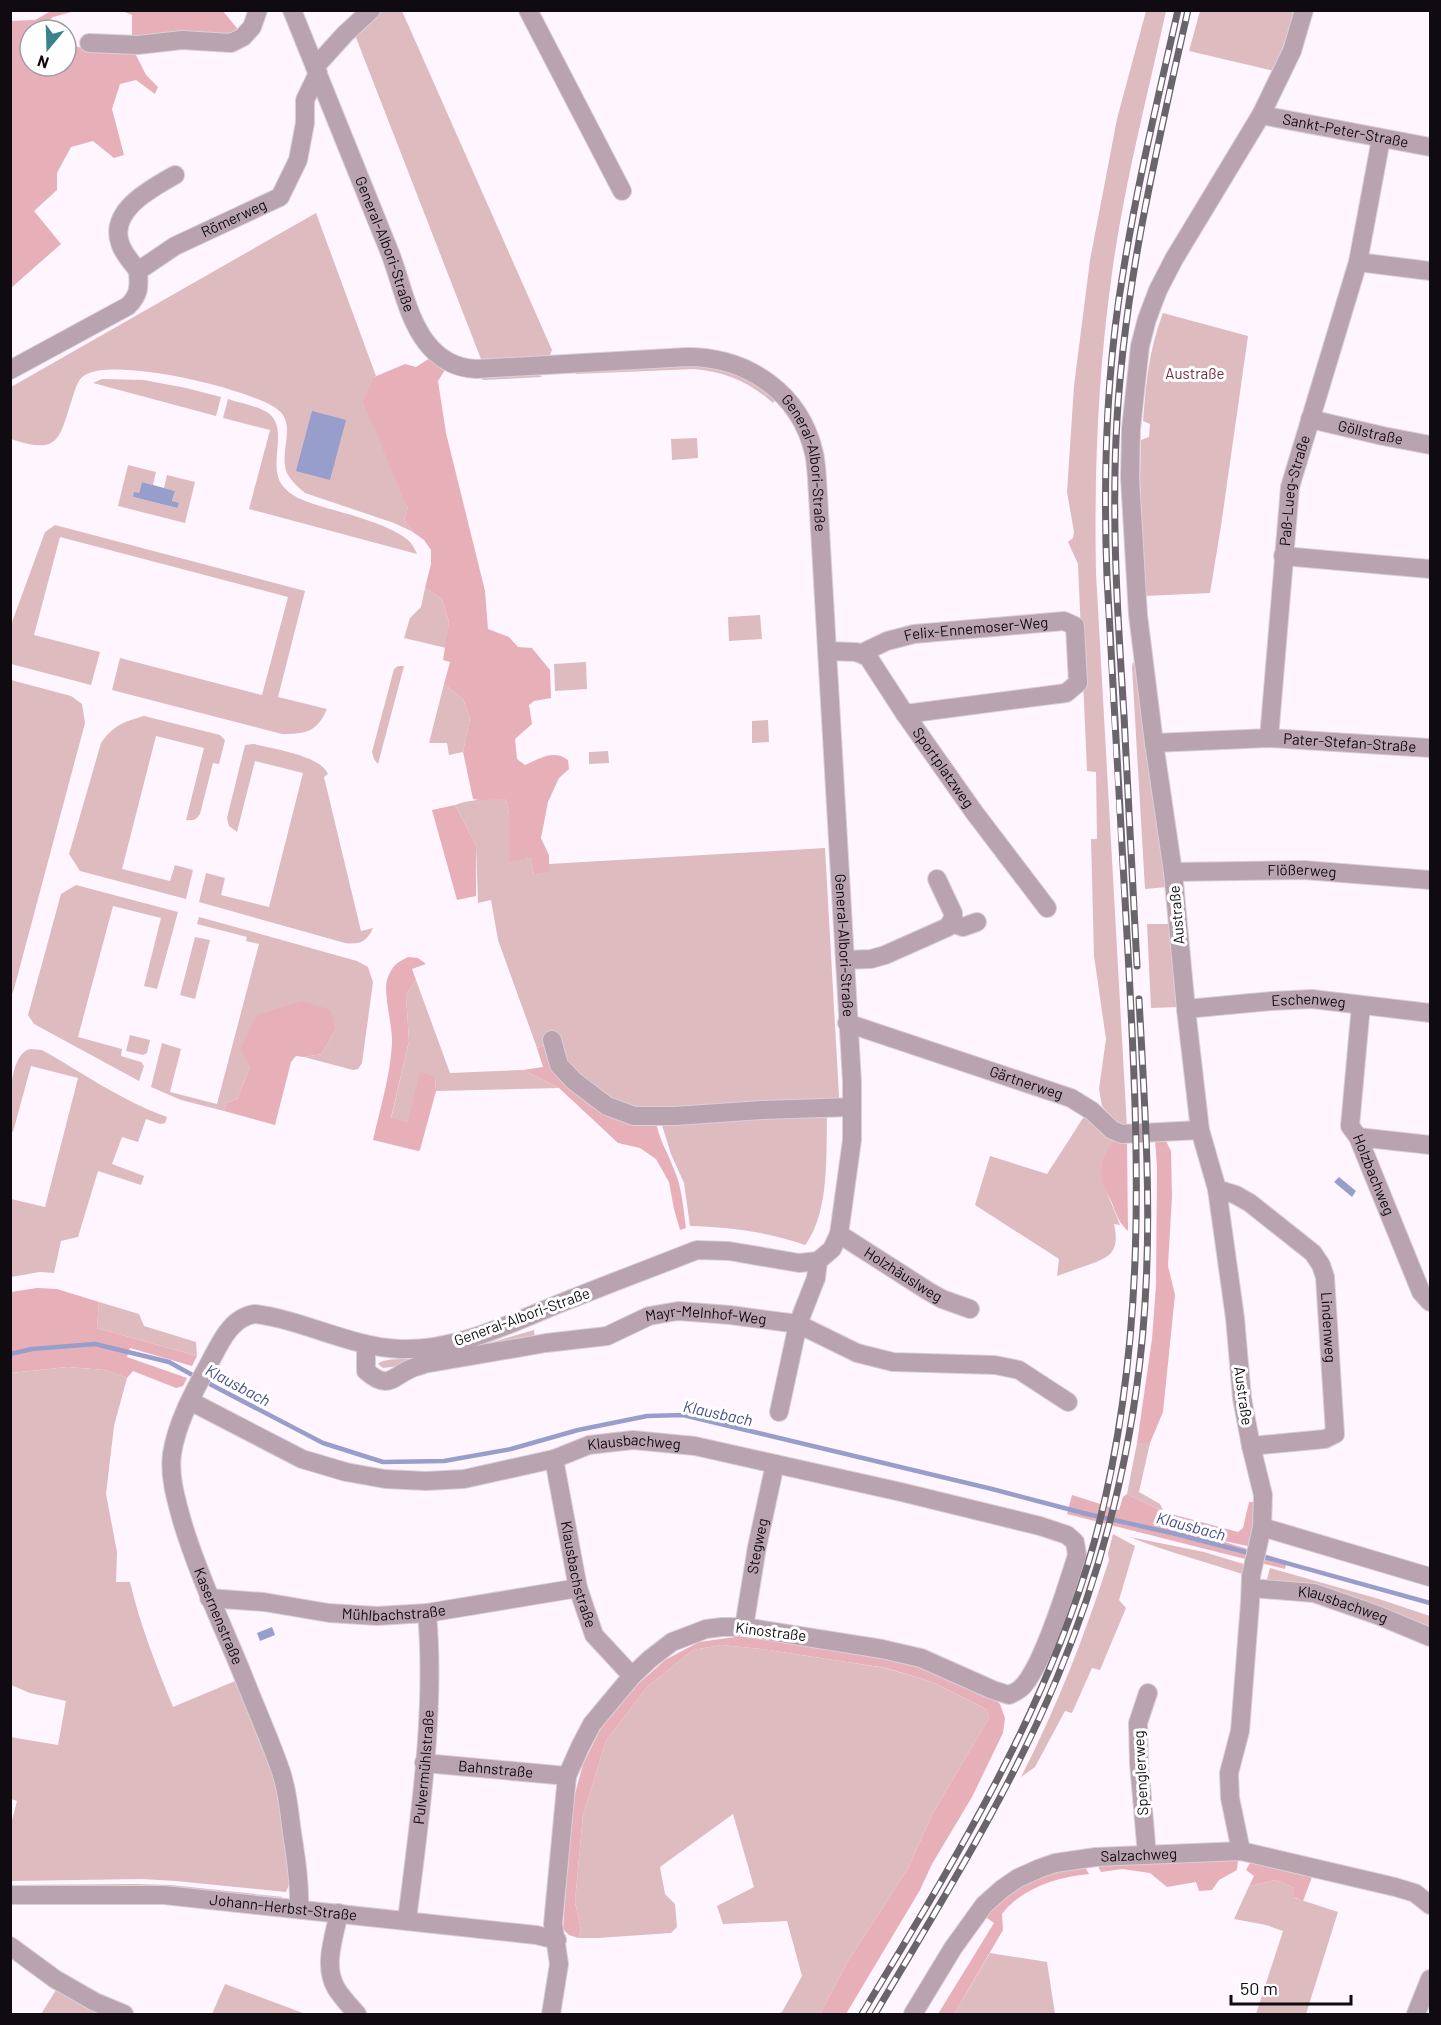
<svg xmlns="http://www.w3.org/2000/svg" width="1441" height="2025" font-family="Barlow,sans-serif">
  <rect width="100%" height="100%" fill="#fef5ff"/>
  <!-- green -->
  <path fill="#ddbbbf" d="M1284,10L1295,13L1274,71L1189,51L1200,11Z
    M381,11H402L552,350L549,357L481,359L355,35Z
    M1146,11H1166C1147,98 1124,185 1112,273C1098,373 1094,472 1096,573L1127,1128L1118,1125L1102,1106L1099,1089L1106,1039L1094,956L1091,839H1097L1096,772L1087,771L1078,564L1068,542L1073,538L1074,532L1067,492L1074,386L1090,260L1117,119Z
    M316,213L376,376L374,377L408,510L404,519L413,532L394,523L305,493C298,487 291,481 287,473C278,452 298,424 277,409C248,388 118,358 87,374C78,378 76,387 73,396C59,438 61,456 11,439V387Z
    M1163,313L1248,336L1221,526L1210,593L1145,596L1140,479L1141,440L1149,437L1150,424L1143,421C1146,383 1149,349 1163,313Z
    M694,365C726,367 751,380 776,399L773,403C749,382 726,372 694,369L576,374V370Z
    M537,373L542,377L483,380L479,375Z
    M102,379L144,380L186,388L221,397L216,416L93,383Z
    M228,399C240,403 252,405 263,410C293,424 266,462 282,485C290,496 304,501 317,505C342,513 392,524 410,542C413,545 415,550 417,554L249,509L270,430L223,418Z
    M697,438L698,458L672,460L671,439Z
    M128,465L156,472L153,485L142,482L139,493L133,497L177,508L172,501L175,491L164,488L167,475L195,482L185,523L118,506Z
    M55,525L305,591L278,697L327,709C317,732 306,734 282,734L112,690L120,658L262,695L288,597L60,537L34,635L100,652L91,685L11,664V625L45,532Z
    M425,588L442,599L449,622L446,648L404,638L410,618L421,607Z
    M760,615L762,639L729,641L728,617Z
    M586,662L587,689L555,691L554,664Z
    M1133,662L1137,666L1167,887L1145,889L1132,667Z
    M398,666H404L378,764L374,759L372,752L394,669Z
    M11,680L71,696L82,704L85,723L14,989L11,997Z
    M444,684L463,699L470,718L463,752L449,755L447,743H429Z
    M144,716L220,735L225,740L219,764L213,763L200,814C196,820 193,821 186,820L204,748L156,736L122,869L170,881L175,865L193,870L186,899L80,871L69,854L101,743C114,725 123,722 144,716Z
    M768,720L769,742L752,743V721Z
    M254,744C272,749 320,755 328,774L324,777L361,931L373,928C367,942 359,945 345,943L199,902L206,873L225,878L221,895L269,907L303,773L255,761L237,832L229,826L227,818L245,745Z
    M608,751L609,763L589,764V752Z
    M495,797L506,800L509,815L510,861L530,858L534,875L548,872L549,864L825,848L840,1114L827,1113C826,1152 830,1213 805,1245C769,1232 728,1227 690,1226L684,1183L671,1154L661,1122L616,1120L583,1100L568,1087L544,1045L537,1048L498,940L491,900L478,903L476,845L455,805C471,799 479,801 495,797Z
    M76,885L178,912L157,989L144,986L161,918L113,906L78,1037L122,1049L121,1056L141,1062L144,1066L139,1081L34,1024L28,1015L61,894Z
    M199,917L357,961L368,967L373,982L362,1063L358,1069L353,1070L304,1057L322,1054L335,1030L250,1067L237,1099L226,1103L224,1111L181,1100L151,1087L162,1043L181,1049L170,1092L217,1104L259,944L246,941L247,937L197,924Z
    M1147,924H1172L1179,1007L1151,1008Z
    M195,937L210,940L195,999L180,995Z
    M416,980L450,1073L523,1070L559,1088L436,1091L435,1077L408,1122L391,1119L409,1041L406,995Z
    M130,1035L150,1040L147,1053L143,1055L126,1051Z
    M30,1049L42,1050C83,1073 122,1101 167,1117L165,1123L160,1124L146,1119L138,1142L122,1137L112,1164L144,1176L141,1185L98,1171L78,1237L61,1241L54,1273L40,1272L11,1277V1199L45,1207L78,1078L31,1066L13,1132L11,1131C10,1112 7,1055 30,1049Z
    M1085,1115L1097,1129L1119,1139L1102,1180L1120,1225L1114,1224C1120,1251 1111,1257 1088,1265C1078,1269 1067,1272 1057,1276L1059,1259L975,1205L990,1156L1047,1174Z
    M99,1302L139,1314L144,1326L196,1342L197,1356L97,1328Z
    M534,1330L535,1339L408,1365L383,1368L378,1364C385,1357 407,1360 419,1358C458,1353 496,1341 534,1330Z
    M68,1367L105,1370L127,1378L114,1426L106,1494L117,1552L116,1582H130C140,1625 156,1665 173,1707L235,1681L275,1780L280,1800L290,1882L286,1892L176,1881L142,1879L11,1881V1824L17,1801L11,1799L10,1737L58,1745L66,1701L30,1693L11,1685V1373Z
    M1137,1443H1150L1139,1492L1160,1504L1164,1512L1127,1494Z
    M1113,1534L1135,1546L1119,1600L1126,1608L1100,1670L1092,1668L1072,1713L1065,1711L1035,1767L1021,1777C1057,1707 1085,1635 1109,1560L1108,1553Z
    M1130,1537L1204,1552L1247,1565L1245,1575C1207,1562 1167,1552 1130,1537Z
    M1270,1568L1379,1599L1430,1616V1630L1266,1583Z
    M721,1645L762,1649L885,1668L932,1682L986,1709L989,1718L933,1813L907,1870L848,1961L820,2014H776L782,2012L802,1976L787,1921L723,1924L717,1906L754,1887L733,1814L660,1867L665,1894L675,1904L677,1927L671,1933L598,1938H578L581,1930L575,1902L583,1815L606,1741L647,1687L693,1650Z
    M1276,1880L1294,1888L1295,1898L1338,1912L1306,2014H1256L1283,1931L1266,1925L1234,1919L1249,1886Z
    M136,1884L171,1885L283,1897L275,1900L11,1888L10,1885Z
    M990,1953L1047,1962L1055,2014H954Z
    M225,1984L303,2013L302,2014H212Z
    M58,1987L113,2014H41Z"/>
  <!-- forest -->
  <path fill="#e7b0b8" d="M51,11H75L53,17L37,30H30V66H66V50L73,45L87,50L134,51L146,75L158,87L155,94L136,80L120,84L112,109L124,155L114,158L93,141L71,147L57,173V190L34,211L61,244L11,288L10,21L35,20Z
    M122,11H223L240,32L227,39H132V15Z
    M430,358L445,370L438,381L446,433L485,591L488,629L509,637L518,647L532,648L550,670L551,698L534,701L529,705L532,724L515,739L517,759L525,765C540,759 553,749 568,760L569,769L559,778L548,802L541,838L549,855V872L534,875L530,858L509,862V815L506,800C494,797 483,802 473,799L463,752L470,718L463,699L444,684L450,662L443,660L449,622L442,599L425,588L431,564V550L424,540L413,532L404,519L408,509L363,402L374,377L405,364L416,367Z
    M455,805L476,845V896L457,900L432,810Z
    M408,957L418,958L426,964L412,969L416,980L406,995L409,1041L391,1118L408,1122L420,1072L435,1077L436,1091L420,1150L418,1151L373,1140C380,1109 390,1077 392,1044C393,1026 383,995 387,980C391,967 397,962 408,957Z
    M302,1001L331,1010L335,1030L322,1054L304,1057L296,1056L291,1062L275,1125L224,1111L226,1103L237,1099L250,1067L240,1050L257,1015Z
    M544,1045L568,1087L583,1100L617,1120L656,1122C659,1139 667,1151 673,1167C682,1186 683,1207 686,1228L680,1230L674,1209L669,1182L656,1159L640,1148L618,1143L559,1088L523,1070L543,1067L537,1048Z
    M1119,1139H1127L1128,1231C1119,1223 1116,1214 1112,1203C1109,1196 1104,1188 1102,1181C1099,1167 1105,1146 1119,1139Z
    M1155,1140L1166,1141L1171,1151L1172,1196L1168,1266L1175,1295L1163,1412L1150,1443H1137L1152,1339L1156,1285L1157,1167Z
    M37,1288L57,1289L99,1302L97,1328L197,1356L192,1366L130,1348L127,1357L187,1378L183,1386L176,1388L133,1371L127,1378L105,1370L68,1367L11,1373V1292Z
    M1127,1494L1164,1512L1238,1532L1243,1528L1249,1502H1260L1252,1547L1215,1539L1287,1561L1285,1569L1067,1514L1072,1495L1119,1510L1123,1497Z
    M742,1636L881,1654L919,1663L990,1694L1000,1704L1005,1718L1003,1733L972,1797L932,1864L920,1890L846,2014H820L848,1961L907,1870L933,1813L989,1718L986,1709L932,1682L886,1668L762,1649L721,1645L693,1650L647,1687L606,1741L583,1815L575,1902L581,1930L578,1938L569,1935L563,1929L572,1805L583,1764L602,1726L637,1685L665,1660L699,1642Z
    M1190,1861H1238L1237,1870L1219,1880L1212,1890L1199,1891L1196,1882L1167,1887L1150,1873L1122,1869L1101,1872L1098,1866L1116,1863Z
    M1250,1863L1312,1877L1303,1901L1294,1897V1888L1276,1880L1249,1886L1254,1876L1246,1870Z
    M1085,1867L1089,1874C1057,1877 1022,1888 1002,1914L1003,1930L954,2014H938L994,1923L984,1916C1013,1886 1044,1872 1085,1867Z"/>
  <!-- water -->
  <path fill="#979ecb" d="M312,411L346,420L330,480L296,471Z
    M142,482L175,491L172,501L179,503L177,508L133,497L134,492L139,493Z
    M1339,1177L1356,1191L1352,1197L1334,1182Z
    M272,1627L275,1635L260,1641L257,1633Z"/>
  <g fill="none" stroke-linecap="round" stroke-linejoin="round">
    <!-- stream -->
    <path stroke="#979ecb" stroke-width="4.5" d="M10,1354L32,1349L95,1344L169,1362L196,1377
      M204,1381L323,1443L383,1462L444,1461L511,1449L578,1430L647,1416L683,1415L992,1489L1083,1513L1176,1534L1253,1554
      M1261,1556L1430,1603"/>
    <defs>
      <g id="minor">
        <path id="s1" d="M292,10C325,91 357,172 390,253C401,281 407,317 426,342C438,358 455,368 476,369L687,357C748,357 800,393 814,453C817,467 817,482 818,495L852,1082V1140L839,1234L832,1249L818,1261L799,1263L729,1251L697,1250C651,1268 606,1285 561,1303C511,1323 456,1351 400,1349C350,1347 304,1320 255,1314C231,1317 220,1343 210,1362C195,1390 177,1421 172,1454C169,1476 176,1499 182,1521C198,1574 221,1622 242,1673C254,1704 268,1735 279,1766C287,1787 289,1810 292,1833C296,1858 300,1884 299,1909"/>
        <path d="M528,10L622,191"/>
        <path d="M89,43L138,45L182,40L231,43L243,37L252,27L258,10"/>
        <path d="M315,67L345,34L371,10"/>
        <path id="s2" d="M1261,115L1430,147"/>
        <path d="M1358,262L1430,271"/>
        <path d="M138,271C132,262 123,254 120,243C109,210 152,188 175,175"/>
        <path id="s3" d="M10,370L128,306C140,294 139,286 138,271L175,246L280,197L298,160L305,123V100L318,73"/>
        <path id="s4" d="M1310,419L1383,436L1430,445"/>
        <path d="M1283,556L1430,569"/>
        <path id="s5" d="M827,651L856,652L868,657L905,714L974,812L1047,908"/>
        <path id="s6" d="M862,653L887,641L914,634L1064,621L1075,626L1078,683L1066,693L905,714"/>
        <path id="s7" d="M1269,738L1290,487L1358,262L1381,139"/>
        <path id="s8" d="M1154,743L1269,738L1430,748"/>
        <path id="s9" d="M1173,872L1304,870L1430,880"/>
        <path d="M951,923L963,927L977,922"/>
        <path d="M845,960L871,959L885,955L948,927L953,918V913L937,879"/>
        <path id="s10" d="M1361,1005L1350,1126L1358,1137L1421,1292L1430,1302"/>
        <path id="s11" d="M1186,1009L1272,1001L1312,999L1430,1013"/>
        <path id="s12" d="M847,1023L1071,1098L1092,1111L1112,1130L1122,1134L1200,1130"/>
        <path d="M552,1040L559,1065L574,1081L607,1106L634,1116H675L762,1110L852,1107"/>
        <path d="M1358,1137L1430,1145"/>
        <path id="s13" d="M1217,1189L1236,1195L1250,1203L1313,1253L1321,1265L1325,1277L1335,1434L1325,1439L1251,1446"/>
        <path id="s14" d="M839,1234L928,1291L942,1299L970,1309"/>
        <path id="s15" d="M368,1345L366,1354V1371C388,1390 391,1378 410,1369C414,1367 420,1366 424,1364L546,1343L607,1336L649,1316L678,1311L730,1315L798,1324L857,1353L893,1362L995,1365L1019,1370L1068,1402"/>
        <path id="s16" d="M190,1401L302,1459L346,1472L385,1479L426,1481L464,1479L554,1459L589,1445L633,1440L695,1446L901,1492L1040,1526L1067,1535L1075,1542L1077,1555C1068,1584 1042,1669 1021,1688C1018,1691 1013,1693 1009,1695L993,1690L921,1658L882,1649L744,1627H722L706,1629L672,1642L650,1659L632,1676L592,1724L580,1747L567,1776L553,1924L559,1964L551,2014"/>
        <path d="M779,1412L798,1324L816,1278L818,1261"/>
        <path id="s17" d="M554,1459L578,1588L594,1635L632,1676"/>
        <path d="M1262,1527L1430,1577"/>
        <path id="s18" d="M1251,1588L1314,1593L1377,1615L1430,1637"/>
        <path id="s19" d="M209,1598L264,1602L329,1613L377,1616L427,1613L578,1588"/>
        <path id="s20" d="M744,1627L757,1547L775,1464"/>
        <path id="s21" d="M424,1763L567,1776"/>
        <path d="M1241,1851L1230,1798L1229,1773L1240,1731L1250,1603L1251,1576L1262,1527L1263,1495L1251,1446L1242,1398L1235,1318L1217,1189L1200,1130L1186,1009L1173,872L1154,743L1138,615L1130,478L1131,429L1140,346L1147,319L1158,290L1174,259L1261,115L1292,51L1304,10"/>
        <path d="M1147,1855L1139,1763L1138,1723L1148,1693"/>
        <path id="s22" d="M10,1895H164L536,1935L557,1940"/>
        <path d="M339,1913C334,1937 323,1966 336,1988C342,1998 350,2006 357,2014"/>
        <path id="s23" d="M407,1920C419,1822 436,1712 427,1613"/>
        <path d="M10,1946L55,1979L95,2002L124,2014"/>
        <path id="s24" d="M913,2014L953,1948L984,1905L1002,1889L1018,1878L1038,1869L1055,1863L1096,1857L1241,1851L1395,1887L1415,1893L1430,1905"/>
        <path d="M1416,2014L1430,1979"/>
      </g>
    </defs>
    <!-- minor casing -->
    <use href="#minor" stroke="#d8d0d9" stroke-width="20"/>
    <!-- minor -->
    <use href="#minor" stroke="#b9a3ae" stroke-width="18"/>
    <defs>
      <path id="rail" d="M1137,966C1133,883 1128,799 1124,715C1118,623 1112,531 1116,439C1122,293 1156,152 1188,10
        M862,2014C952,1864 1046,1714 1094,1543C1148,1346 1139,1155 1128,953C1120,827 1113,702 1107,577C1103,475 1106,373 1123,273C1137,185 1158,98 1178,10
        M875,2014C939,1905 1008,1796 1057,1678C1109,1554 1140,1419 1146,1285C1151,1190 1144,1094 1139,999"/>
    </defs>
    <!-- rail casing -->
    <use href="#rail" stroke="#6a646b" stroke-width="7"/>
    <!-- rail -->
    <use href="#rail" stroke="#fff" stroke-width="4.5" stroke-dasharray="14" stroke-linecap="butt"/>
  </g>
  <g text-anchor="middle" stroke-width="6" stroke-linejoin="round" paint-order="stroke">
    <!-- street labels -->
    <g font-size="15" fill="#100b10" stroke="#fff">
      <text dy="5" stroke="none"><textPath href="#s2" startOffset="86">Sankt-Peter-Straße</textPath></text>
      <text dy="5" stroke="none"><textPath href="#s3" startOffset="282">Römerweg</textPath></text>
      <text dy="5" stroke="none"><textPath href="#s1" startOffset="252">General-Albori-Straße</textPath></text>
      <text dy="5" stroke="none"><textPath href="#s4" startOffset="62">Göllstraße</textPath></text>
      <text dy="5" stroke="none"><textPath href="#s1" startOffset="808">General-Albori-Straße</textPath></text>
      <text dy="5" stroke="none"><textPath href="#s7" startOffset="249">Paß-Lueg-Straße</textPath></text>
      <text dy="5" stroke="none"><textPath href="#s6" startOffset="118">Felix-Ennemoser-Weg</textPath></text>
      <text dy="5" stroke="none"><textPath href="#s8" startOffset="196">Pater-Stefan-Straße</textPath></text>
      <text dy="5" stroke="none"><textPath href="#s5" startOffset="176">Sportplatzweg</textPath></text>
      <text dy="5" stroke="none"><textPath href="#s9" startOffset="129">Flößerweg</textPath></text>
      <text transform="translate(1177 915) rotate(-95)" y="5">Austraße</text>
      <text dy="5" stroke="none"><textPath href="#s1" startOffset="1294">General-Albori-Straße</textPath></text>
      <text dy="5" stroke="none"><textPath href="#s11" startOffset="123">Eschenweg</textPath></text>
      <text dy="5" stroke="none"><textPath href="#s12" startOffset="189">Gärtnerweg</textPath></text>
      <text dy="5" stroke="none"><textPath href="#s10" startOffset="176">Holzbachweg</textPath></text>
      <text dy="5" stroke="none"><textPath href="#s14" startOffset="76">Holzhäuslweg</textPath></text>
      <text transform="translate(522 1317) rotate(-20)" y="5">General-Albori-Straße</text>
      <text dy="5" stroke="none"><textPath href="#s15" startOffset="380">Mayr-Melnhof-Weg</textPath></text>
      <text dy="5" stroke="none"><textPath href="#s13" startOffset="194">Lindenweg</textPath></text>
      <text transform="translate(1243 1396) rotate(82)" y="5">Austraße</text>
      <text dy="5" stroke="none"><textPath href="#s16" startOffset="466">Klausbachweg</textPath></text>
      <text dy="5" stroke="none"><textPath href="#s20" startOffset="82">Stegweg</textPath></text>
      <text dy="5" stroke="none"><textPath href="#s17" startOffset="118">Klausbachstraße</textPath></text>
      <text dy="5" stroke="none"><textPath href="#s18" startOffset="94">Klausbachweg</textPath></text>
      <text dy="5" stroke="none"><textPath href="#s19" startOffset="186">Mühlbachstraße</textPath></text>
      <text dy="5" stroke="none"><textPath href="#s1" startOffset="2544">Kasernenstraße</textPath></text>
      <text transform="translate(771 1632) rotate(7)" y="5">Kinostraße</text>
      <text dy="5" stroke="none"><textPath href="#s23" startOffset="154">Pulvermühlstraße</textPath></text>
      <text dy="5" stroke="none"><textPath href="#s21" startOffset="72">Bahnstraße</textPath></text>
      <text transform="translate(1141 1773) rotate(-93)" y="5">Spenglerweg</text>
      <text dy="5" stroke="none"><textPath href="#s24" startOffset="298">Salzachweg</textPath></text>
      <text dy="5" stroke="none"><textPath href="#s22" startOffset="274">Johann-Herbst-Straße</textPath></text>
    </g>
    <!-- park labels -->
    <g font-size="15" fill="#712e3c" stroke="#fff">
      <text x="1195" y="379">Austraße</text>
    </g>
    <!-- water labels -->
    <g font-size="16" font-style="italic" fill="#464d87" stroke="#fff">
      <text transform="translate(238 1385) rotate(28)" y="6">Klausbach</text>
      <text transform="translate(718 1413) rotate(12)" y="6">Klausbach</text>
      <text transform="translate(1191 1526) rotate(15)" y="6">Klausbach</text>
    </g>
  </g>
  <!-- border -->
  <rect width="1441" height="2025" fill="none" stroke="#100b10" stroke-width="24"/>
  <!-- north arrow -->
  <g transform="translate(48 48) rotate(199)"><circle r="28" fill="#ffffff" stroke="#9f9d9f" stroke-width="1.5"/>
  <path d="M0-4.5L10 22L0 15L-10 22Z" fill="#3c828d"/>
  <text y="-9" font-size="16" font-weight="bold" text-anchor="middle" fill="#100b10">N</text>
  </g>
  <!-- scale -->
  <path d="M1231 1995v9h120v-9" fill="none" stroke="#100b10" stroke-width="3"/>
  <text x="1240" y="1995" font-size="18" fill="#100b10" stroke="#ffffff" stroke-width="4.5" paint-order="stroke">50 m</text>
</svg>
